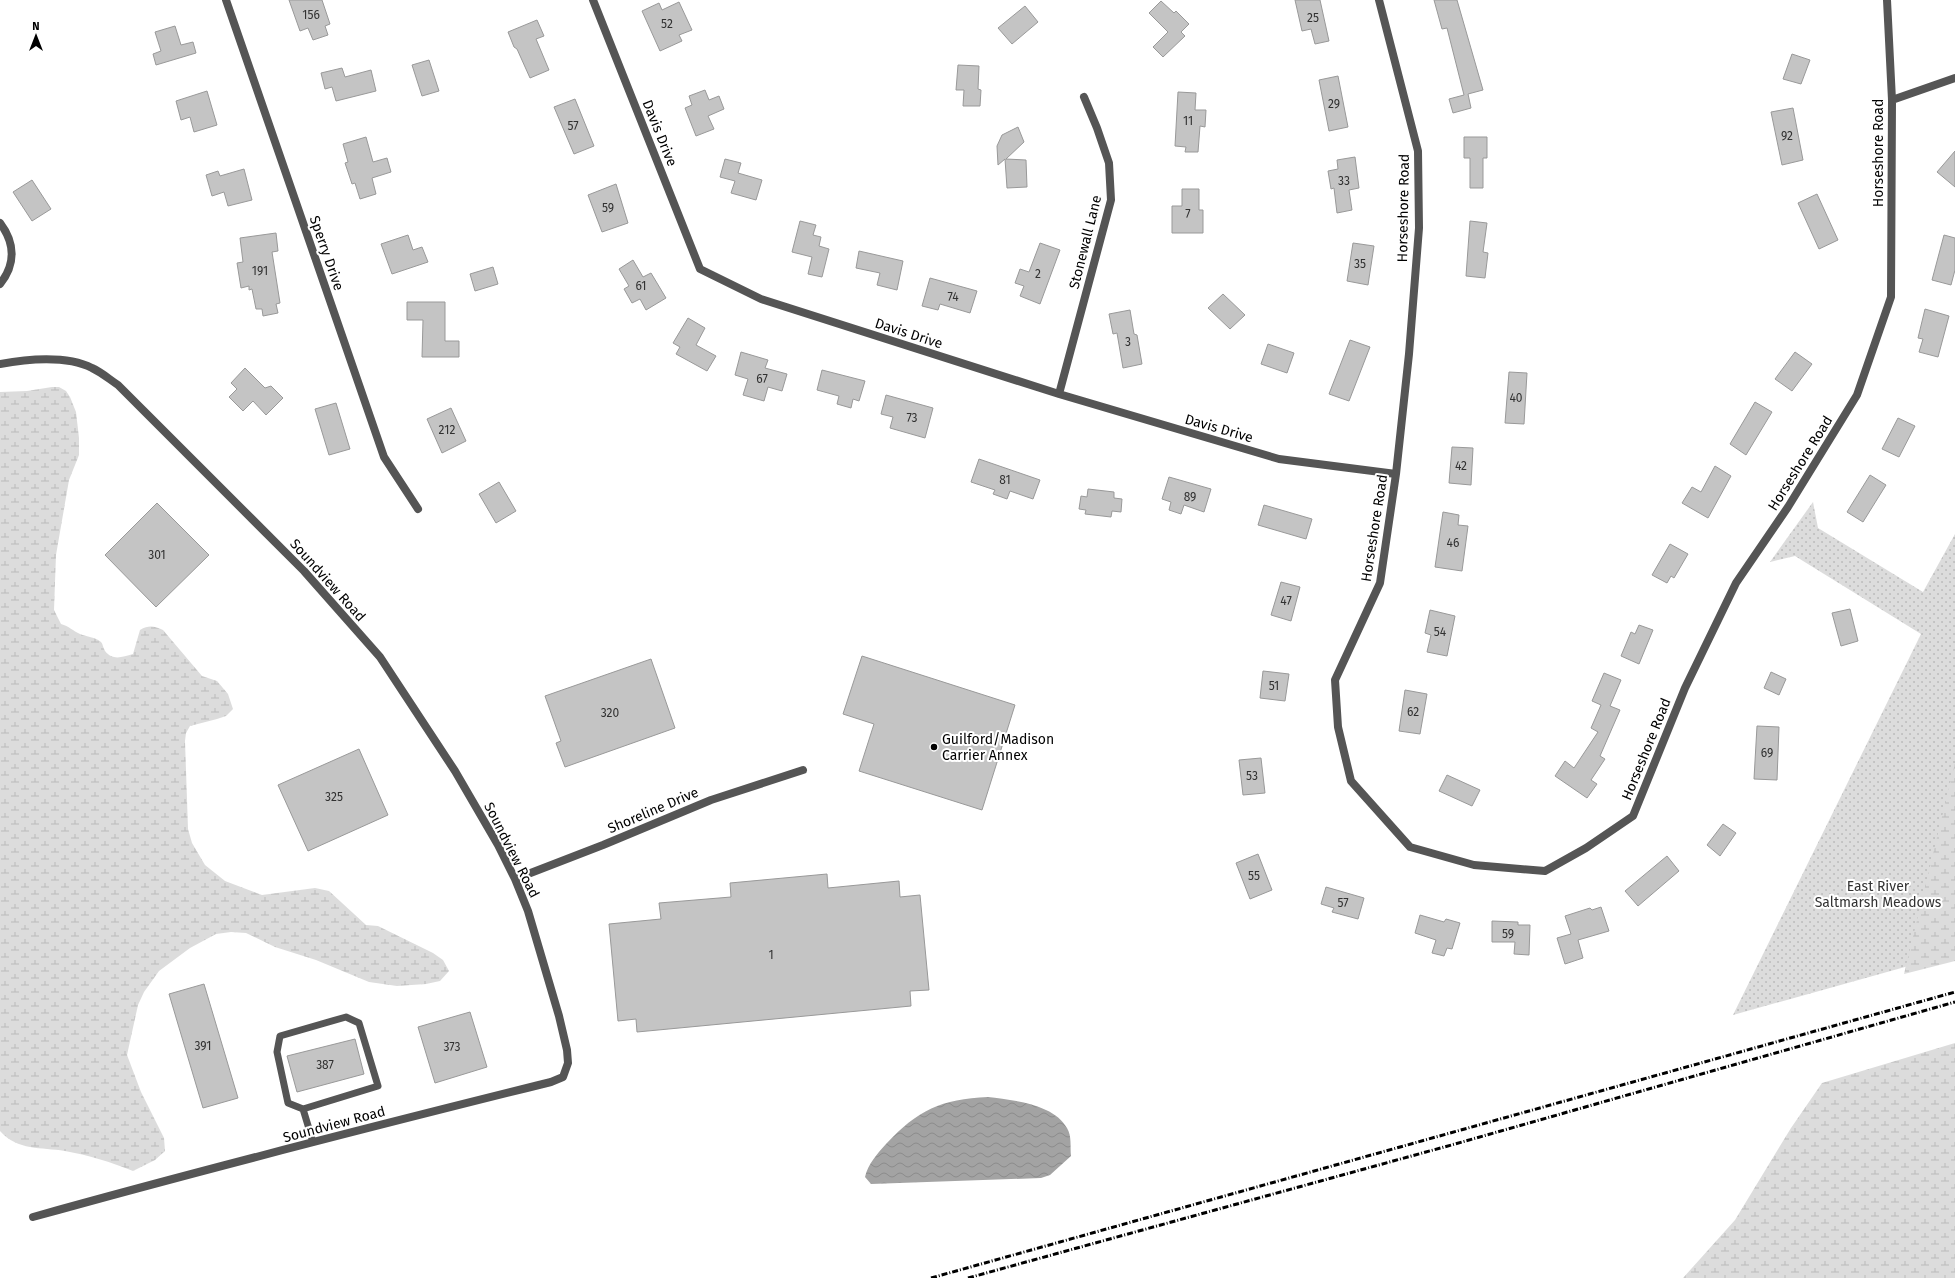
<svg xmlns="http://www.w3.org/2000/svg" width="1955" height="1278" font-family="'Fira Sans',sans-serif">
  <defs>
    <pattern id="grass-dots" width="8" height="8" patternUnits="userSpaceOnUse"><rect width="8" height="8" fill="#dcdcdc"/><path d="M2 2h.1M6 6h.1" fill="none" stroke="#bbb" stroke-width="1.8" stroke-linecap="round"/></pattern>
    <pattern id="wetland-marsh" width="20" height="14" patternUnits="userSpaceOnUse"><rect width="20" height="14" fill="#dcdcdc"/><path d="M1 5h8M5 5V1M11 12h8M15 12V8" fill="none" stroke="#bbb"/></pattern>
    <pattern id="water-waves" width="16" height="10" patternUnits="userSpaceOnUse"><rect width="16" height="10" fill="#a3a3a3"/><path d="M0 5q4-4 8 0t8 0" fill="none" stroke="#8b8b8b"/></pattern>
  </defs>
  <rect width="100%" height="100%" fill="#fff"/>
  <!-- grass -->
  <path fill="url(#grass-dots)" d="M1813,502L1818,528L1923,592L1955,534V953L1733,1015L1921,634L1795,556L1770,562Z"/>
  <!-- wetland -->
  <path fill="url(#wetland-marsh)" d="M52,387H59L66,391L70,397L76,412L79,438V455L69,480L56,555L54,610L61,624C69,626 73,631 80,634C87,637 95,637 101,642C103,644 103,648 105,651C113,661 122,657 133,654L140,630C149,625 154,626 163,630L202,676L217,681L228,694L233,709L226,716L217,719L190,726L186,733L185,741L188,829L192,843L205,865L225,881L262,895L315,888L329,891L366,925L378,926L433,953L443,960L449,971L440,981L426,984L397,986L369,982L316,960L275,947L246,933L231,932L216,934L190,948L159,971L144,992L138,1005L127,1055L141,1092L164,1138L165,1151L155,1160L133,1171C111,1162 88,1155 65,1151C41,1147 18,1151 0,1131V392L27,391Z
    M1955,763V961L1904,974Z
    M1955,1043V1278H1683L1735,1220L1791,1128L1822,1083Z"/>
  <!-- water -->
  <path fill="url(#water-waves)" d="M988,1097C1013,1100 1054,1104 1067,1128C1072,1136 1070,1147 1071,1156L1050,1175L1041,1178L871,1184L865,1177C868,1164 877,1154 886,1144C918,1110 941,1099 988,1097Z"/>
  <!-- building -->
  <path fill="#c4c4c4" stroke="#999" d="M289,0H322L330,24L325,26L328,35L313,40L308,28L300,31Z
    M1295,0H1320L1329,41L1315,44L1311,29L1302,31Z
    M1434,0H1457L1483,90L1468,94L1471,108L1453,113L1449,99L1464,95L1447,28L1442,29Z
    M1161,1L1174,13L1176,11L1189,24L1181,32L1185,36L1163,57L1153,47L1168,32L1149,13Z
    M679,2L692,30L679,35L682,41L660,51L642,11L659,3L662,10Z
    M1025,6L1038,22L1012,44L998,28Z
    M537,20L544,36L536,39L549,70L530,78L517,49L514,47L508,32Z
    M175,26L181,45L193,42L196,53L156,65L153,54L161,51L155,32Z
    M1792,54L1810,60L1801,84L1783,79Z
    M429,60L439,91L422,96L412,65Z
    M958,65L979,66L978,89L981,90L980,106H963L964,90H956Z
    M342,68L345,77L371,70L376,91L336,101L332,87L325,89L321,73Z
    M1338,76L1348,127L1329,131L1319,80Z
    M705,90L709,100L719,96L724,109L708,116L714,129L696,136L685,108L692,105L689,96Z
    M207,91L217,125L194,132L190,117L181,120L176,101Z
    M1178,92L1196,93L1195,110H1206L1205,127L1200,126L1198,152H1185L1186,147L1175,146Z
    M575,99L594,146L574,154L554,107Z
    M1793,108L1803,160L1782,165L1771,112Z
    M1018,127L1024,142L1006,159L1026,160L1027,187L1007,188L1005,159L998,165L997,146L1002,135Z
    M366,137L373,162L387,158L391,172L372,178L376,194L360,199L355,183L352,184L345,163L348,162L343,144Z
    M1464,137H1487V158H1483V188H1470V158H1464Z
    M1955,151V187L1937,172Z
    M1355,157L1359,188L1349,190L1352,210L1337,213L1334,188L1331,189L1328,171L1338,169L1337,160Z
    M725,159L741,163L738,173L762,180L756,200L731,193L735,181L720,177Z
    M244,169L252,200L228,206L224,192L212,196L206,175L218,171L220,176Z
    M32,180L51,209L32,221L13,192Z
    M616,184L628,223L602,232L588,195Z
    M1182,189H1199V210H1203V233H1172V206H1182Z
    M1817,194L1838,240L1819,249L1798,203Z
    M800,221L816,225L813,235L821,237L819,246L829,249L822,277L808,274L812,257L792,252Z
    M1470,221L1487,223L1483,252L1488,253L1485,278L1466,276Z
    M276,233L278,251L272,252L280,303L276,304L278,313L263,316L262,309H256L252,289L249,290V286L241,288L237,263L243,262L240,238Z
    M408,235L413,250L422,247L428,262L392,274L381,244Z
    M1944,235L1955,238V270L1951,285L1932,280Z
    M1040,243L1060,250L1040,304L1020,296L1024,286L1015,283L1020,269L1029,272Z
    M1353,243L1374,246L1368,285L1347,281Z
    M859,251L903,261L897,290L877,285L880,273L856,268Z
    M633,260L643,277L651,273L666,298L646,310L640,299L632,303L624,289L629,286L619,269Z
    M493,267L498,284L475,291L470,274Z
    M930,278L977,291L970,313L940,304L938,310L922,306Z
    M1223,294L1245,315L1230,329L1208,308Z
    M407,302H445V341H459V357H422L423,320H407Z
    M1925,309L1949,316L1938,357L1919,352L1923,339L1918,338Z
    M1130,310L1134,334L1137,335L1142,364L1123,368L1117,333L1113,334L1109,314Z
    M688,318L705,328L696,345L716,356L707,371L676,354L680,347L673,343Z
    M1350,340L1370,347L1349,401L1329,394Z
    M1268,344L1294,353L1287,373L1261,364Z
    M741,352L768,360L765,368L787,374L782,391L768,387L764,401L743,395L748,379L735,375Z
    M1795,352L1812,364L1792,391L1775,379Z
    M245,368L265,388L271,386L283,398L266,415L253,401L243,411L229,397L237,389L231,383Z
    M822,370L865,381L859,401L853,399L851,408L837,404L839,396L817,390Z
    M1509,372L1527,373L1524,424L1505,423Z
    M886,395L933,408L925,438L890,428L893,417L881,414Z
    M1755,402L1772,412L1746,455L1730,444Z
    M336,403L350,449L329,455L315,409Z
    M451,408L466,441L442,453L427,419Z
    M1898,418L1915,426L1899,457L1882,449Z
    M1452,447L1473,448L1471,485L1449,483Z
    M979,459L1040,480L1033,499L1010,491L1007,499L993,494L995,490L971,482Z
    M1715,466L1731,476L1708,518L1682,503L1692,487L1701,492Z
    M1870,475L1886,485L1863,522L1847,512Z
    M1169,477L1211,489L1204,512L1184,505L1181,514L1169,510L1171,502L1162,499Z
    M499,482L516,511L496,523L479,494Z
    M1088,489L1114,492V498L1122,499L1121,512L1112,511L1111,517L1085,514L1086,510L1079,509L1081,496L1087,497Z
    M157,503L209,555L156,607L105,555Z
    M1264,505L1312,519L1306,539L1258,525Z
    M1443,512L1459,515L1458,525L1468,526L1462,571L1435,567Z
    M1670,544L1688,554L1674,578L1671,576L1667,583L1652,575Z
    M1281,582L1300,587L1291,621L1271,615Z
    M1850,609L1858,641L1841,646L1832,613Z
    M1430,610L1455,616L1447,656L1427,652L1431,635L1425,633Z
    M1639,625L1653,630L1639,664L1621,656L1631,632L1635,634Z
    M862,656L1015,705L982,810L859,771L874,724L843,714Z
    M651,659L675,728L565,767L556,743L561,741L545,696Z
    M1263,671L1289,674L1285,701L1260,698Z
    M1771,672L1786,679L1779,695L1764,688Z
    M1604,673L1621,680L1610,706L1620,710L1600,756L1605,759L1591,780L1597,784L1587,798L1555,776L1565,761L1574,768L1598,732L1591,728L1601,705L1592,701Z
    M1405,690L1427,694L1420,734L1399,731Z
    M1757,726L1779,727L1777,780L1754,779Z
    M359,749L388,815L308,851L278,785Z
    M1261,758L1265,793L1243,795L1239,760Z
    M1447,775L1480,790L1472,806L1439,791Z
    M1723,824L1736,833L1720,856L1707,845Z
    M1258,854L1272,890L1250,899L1236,863Z
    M1667,856L1679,871L1638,906L1625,891Z
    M827,874L828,888L899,881L900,897L920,895L929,990L910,991L911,1006L637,1032L636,1019L618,1021L609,924L661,919L659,903L731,897L730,883Z
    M1326,887L1364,898L1358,919L1332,912L1334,908L1321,904Z
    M1601,907L1609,931L1578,940L1583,958L1565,964L1557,938L1571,934L1565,916L1590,908L1592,910Z
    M1420,915L1444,922L1446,919L1460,923L1452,949L1447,948L1444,956L1432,953L1436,940L1415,933Z
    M1492,921L1518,922V925H1530L1529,955L1514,954L1515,942H1492Z
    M204,984L238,1098L203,1108L169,994Z
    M470,1012L487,1067L435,1083L418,1027Z
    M355,1039L364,1074L297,1092L287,1056Z"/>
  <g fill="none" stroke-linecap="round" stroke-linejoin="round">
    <!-- service -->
    <path stroke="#555" stroke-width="7" d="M303,1109L288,1103L277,1052L280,1036L346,1017L359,1023L378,1086L303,1109L313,1142"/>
    <!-- minor -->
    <path stroke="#555" stroke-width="8" d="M226,0L384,457L418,509
      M593,0L700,269L761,299L1059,394L1279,459L1396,474
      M1379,0L1418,151L1419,228L1409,354L1396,474L1380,583L1335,680L1338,727L1351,781L1410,847L1474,865L1545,871L1586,848L1633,816L1685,688L1736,583L1788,507L1857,395L1891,297L1892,100L1887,0
      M1892,100L1955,78
      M0,223C15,243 16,264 0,284
      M0,364C26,359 67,355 92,368C101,372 109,379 118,385L304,571L380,657L455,771L498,845L515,879L528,911L559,1016L567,1050L568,1063L563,1077L551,1082C378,1125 205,1169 33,1217
      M1059,394L1111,200L1109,163L1097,128L1084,97
      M515,879L603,845L711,800L803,770"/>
    <!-- rail -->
    <path stroke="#000" stroke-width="3" stroke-dasharray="6 2 1 2" stroke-linecap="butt" d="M931,1278L1955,992
      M968,1278L1455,1144L1955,1002"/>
  </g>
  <!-- markers -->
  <circle fill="#000" stroke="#fff" stroke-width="1.5" cx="934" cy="747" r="4"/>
  <g text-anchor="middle" stroke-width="4" stroke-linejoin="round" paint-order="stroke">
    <!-- number labels -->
    <g font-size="12" fill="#313131">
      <text x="311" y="19">156</text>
      <text x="1313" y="22">25</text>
      <text x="667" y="28">52</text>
      <text x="1334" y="108">29</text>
      <text x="1188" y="125">11</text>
      <text x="573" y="130">57</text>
      <text x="1787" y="140">92</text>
      <text x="1344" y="185">33</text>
      <text x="608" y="212">59</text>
      <text x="1188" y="218">7</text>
      <text x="1360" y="268">35</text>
      <text x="260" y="275">191</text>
      <text x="1038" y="278">2</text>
      <text x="641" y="290">61</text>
      <text x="953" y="301">74</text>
      <text x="1128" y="346">3</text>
      <text x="762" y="383">67</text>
      <text x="1516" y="402">40</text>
      <text x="912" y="422">73</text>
      <text x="447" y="434">212</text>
      <text x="1461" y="470">42</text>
      <text x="1005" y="484">81</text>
      <text x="1190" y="501">89</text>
      <text x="1453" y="547">46</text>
      <text x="157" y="559">301</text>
      <text x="1286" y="605">47</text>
      <text x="1440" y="636">54</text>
      <text x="1274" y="690">51</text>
      <text x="1413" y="716">62</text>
      <text x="610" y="717">320</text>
      <text x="1767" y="757">69</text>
      <text x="1252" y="780">53</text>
      <text x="334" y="801">325</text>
      <text x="1254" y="880">55</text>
      <text x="1343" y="907">57</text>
      <text x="1508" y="938">59</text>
      <text x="771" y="959">1</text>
      <text x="203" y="1050">391</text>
      <text x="452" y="1051">373</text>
      <text x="325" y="1069">387</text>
    </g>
    <!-- street labels -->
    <g font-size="14" fill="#000" stroke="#fff">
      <text transform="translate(660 133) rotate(68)" y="5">Davis Drive</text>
      <text transform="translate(1878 153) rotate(-90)" y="5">Horseshore Road</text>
      <text transform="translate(1403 208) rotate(-89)" y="5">Horseshore Road</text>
      <text transform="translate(1085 242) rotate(-76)" y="5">Stonewall Lane</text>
      <text transform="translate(327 253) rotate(71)" y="5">Sperry Drive</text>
      <text transform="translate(909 333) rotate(18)" y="5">Davis Drive</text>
      <text transform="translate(1219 428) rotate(16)" y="5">Davis Drive</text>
      <text transform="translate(1800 463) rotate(-58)" y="5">Horseshore Road</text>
      <text transform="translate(1374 528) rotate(-81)" y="5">Horseshore Road</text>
      <text transform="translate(328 580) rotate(48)" y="5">Soundview Road</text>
      <text transform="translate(1646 749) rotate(-68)" y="5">Horseshore Road</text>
      <text transform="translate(653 810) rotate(-23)" y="5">Shoreline Drive</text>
      <text transform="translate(512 850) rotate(63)" y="5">Soundview Road</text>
      <text transform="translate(334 1124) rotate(-15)" y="5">Soundview Road</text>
    </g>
    <!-- poi labels -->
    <g font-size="14" fill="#000" stroke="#fff" text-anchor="start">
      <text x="942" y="744">Guilford/Madison<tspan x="942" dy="16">Carrier Annex</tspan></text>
    </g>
    <!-- park labels -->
    <g font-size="14" fill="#333" stroke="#fff">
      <text x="1878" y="891">East River<tspan x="1878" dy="16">Saltmarsh Meadows</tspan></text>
    </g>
  </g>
  <!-- north arrow -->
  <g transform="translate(36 36)" stroke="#ffffff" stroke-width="3" paint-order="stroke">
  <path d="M0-3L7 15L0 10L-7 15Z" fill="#000000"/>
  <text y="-6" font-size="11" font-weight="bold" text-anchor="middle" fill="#000000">N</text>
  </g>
</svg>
